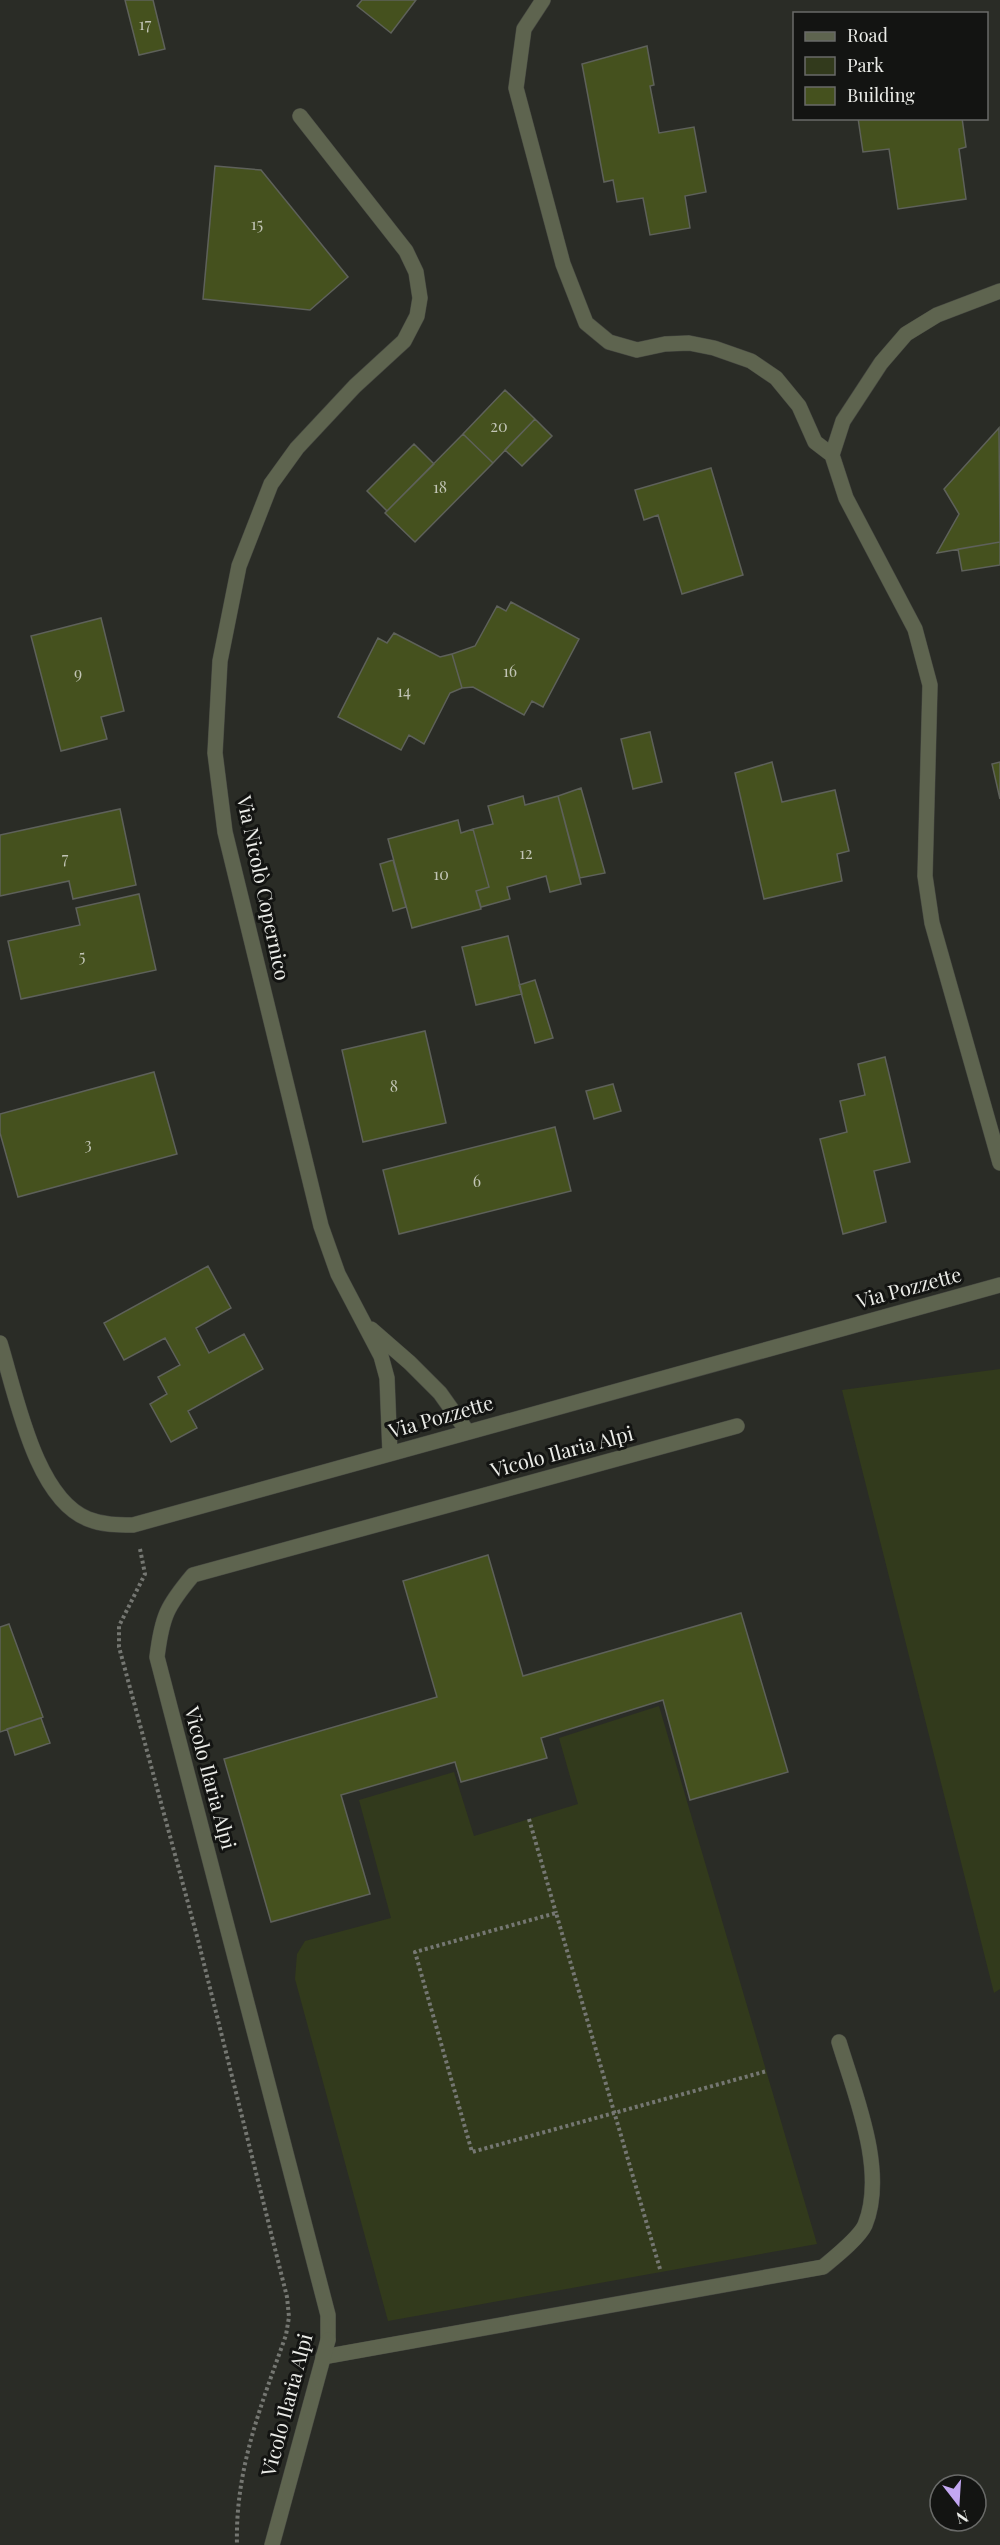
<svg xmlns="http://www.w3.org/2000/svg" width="1000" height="2545" font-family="'Playfair Display',serif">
  <rect width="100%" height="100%" fill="#2a2c26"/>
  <!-- green -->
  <path fill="#323a1c" d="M1000,1369V1989L994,1993L842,1390Z
    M659,1706L817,2244L388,2321L295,1979L297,1954L305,1941L391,1918L359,1800L454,1772L474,1836L578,1804L559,1738Z"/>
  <!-- building -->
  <path fill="#45511e" stroke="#5e615a" stroke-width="1.5" d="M125,0H153L165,49L139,55Z
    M362,0H416L391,33L357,6Z
    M647,46L654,85L650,86L659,133L694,127L706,192L685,196L690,228L650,235L643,198L617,202L613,180L604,182L582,64Z
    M858,118H962L966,147L959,149L966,199L898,209L889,149L863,152Z
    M215,166L261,170L348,277L310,310L203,299Z
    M505,390L535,419L493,463L463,434Z
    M535,419L552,436L522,466L505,450Z
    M999,428L1000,542L937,553L959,514L944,489Z
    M463,434L493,463L415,542L385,513Z
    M414,444L434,464L387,511L367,491Z
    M711,468L743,575L682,594L658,515L644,520L635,490Z
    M1000,542V565L962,571L958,549Z
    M511,602L579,639L543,707L532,701L524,715L473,687L462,688L452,654L475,646L497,606L506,611Z
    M101,618L124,711L101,717L107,739L61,751L31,636Z
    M394,633L440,657L452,654L462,688L450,693L424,744L409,735L401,750L338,717L378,638L387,643Z
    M650,732L662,782L633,789L621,739Z
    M772,762L782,802L835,790L849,851L837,854L842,881L764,899L735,773Z
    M1000,762V799L992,764Z
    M581,788L605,873L580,878L558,796Z
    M523,796L525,805L558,796L581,884L550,892L546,876L507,887L510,899L481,907L476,891L489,887L473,829L493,824L488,806Z
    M120,809L136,885L73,899L69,881L0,896V835Z
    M458,820L461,833L473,829L489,887L476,891L481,909L412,928L388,839Z
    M393,860L406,907L393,911L380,864Z
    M139,894L156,970L21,999L8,941L80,925L76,908Z
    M508,936L522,994L476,1005L462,947Z
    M535,980L553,1038L535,1043L519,985Z
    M425,1031L446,1123L363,1142L342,1050Z
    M885,1057L910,1162L874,1171L886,1222L843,1234L820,1139L847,1132L840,1101L865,1095L858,1064Z
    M154,1072L177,1154L18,1197L0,1133V1114Z
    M613,1084L621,1111L594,1119L586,1091Z
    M555,1127L571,1191L399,1234L383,1170Z
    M208,1266L231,1308L196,1328L209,1353L244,1334L263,1369L188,1411L197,1428L171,1442L150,1404L167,1394L158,1377L180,1365L165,1338L124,1360L104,1323Z
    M488,1555L523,1676L741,1613L788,1772L690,1800L663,1700L541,1738L547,1758L461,1782L455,1762L341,1795L370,1894L271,1922L224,1759L437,1697L403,1581Z
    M9,1624L43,1717L0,1732V1627Z
    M41,1718L50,1743L15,1755L7,1729Z"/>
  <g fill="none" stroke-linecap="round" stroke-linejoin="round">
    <defs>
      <path id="lane" d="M328,2340V2315L157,1657C162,1616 167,1606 193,1575L737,1426
        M323,2357L823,2267C835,2257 859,2238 865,2225C887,2171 855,2095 839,2042"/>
      <path id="street" d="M543,0L524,29L516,88L563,264L586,323L609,342L637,350L665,344L689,343L714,348L751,361L776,378L799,406L815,442L832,455
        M300,116L406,251L416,272L420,298L417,316L404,341L355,386L297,448L271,484L239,566L220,661L215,753L225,832L321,1226L338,1274L381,1356L387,1378L390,1454
        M1000,291L937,315L906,334L881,363L843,421L832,455L846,498L915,629L930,685L925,876L932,923L1000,1163
        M371,1329L410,1363L440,1393L467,1431
        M0,1343C16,1394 35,1498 88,1519C103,1525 118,1525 133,1525L1000,1285
        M272,2545L328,2340"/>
    </defs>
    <!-- lane casing -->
    <use href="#lane" stroke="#454741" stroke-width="16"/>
    <!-- street casing -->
    <use href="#street" stroke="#454741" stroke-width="16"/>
    <!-- path -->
    <path stroke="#757772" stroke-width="4" stroke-dasharray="3 3" stroke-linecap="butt" d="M140,1549L145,1574L119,1626V1647L198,1940L287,2297L289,2317L286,2335C261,2406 235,2469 237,2545
      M529,1819L556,1913
      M660,2269L556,1913L415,1952L472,2152L767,2071"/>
    <!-- lane -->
    <use href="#lane" stroke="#5e644f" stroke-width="15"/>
    <!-- street -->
    <use href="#street" stroke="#5e644f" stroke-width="15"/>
  </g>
  <g text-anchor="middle" stroke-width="6" stroke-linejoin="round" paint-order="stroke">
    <!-- number labels -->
    <g font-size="16" fill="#c2c5b6">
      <text x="145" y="30">17</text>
      <text x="257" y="230">15</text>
      <text x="499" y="432">20</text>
      <text x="440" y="493">18</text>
      <text x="510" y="677">16</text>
      <text x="78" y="679">9</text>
      <text x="404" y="697">14</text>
      <text x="526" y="859">12</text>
      <text x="65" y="864">7</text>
      <text x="441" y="880">10</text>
      <text x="82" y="962">5</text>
      <text x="394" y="1092">8</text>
      <text x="88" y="1150">3</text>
      <text x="477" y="1187">6</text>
    </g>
    <!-- street labels -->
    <g font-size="20" fill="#ebece8" stroke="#131412">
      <text transform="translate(263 888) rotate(78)" y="7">Via Nicolò Copernico</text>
      <text transform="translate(909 1288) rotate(-15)" y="7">Via Pozzette</text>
      <text transform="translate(441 1417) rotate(-16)" y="7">Via Pozzette</text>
      <text transform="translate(562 1452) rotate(-15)" y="7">Vicolo Ilaria Alpi</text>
      <text transform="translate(210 1778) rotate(75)" y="7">Vicolo Ilaria Alpi</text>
      <text transform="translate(287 2405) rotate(-75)" y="7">Vicolo Ilaria Alpi</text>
    </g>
  </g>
  <!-- legend -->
  <rect x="793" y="12" width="195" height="108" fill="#131412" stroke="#696a68" stroke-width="1.5"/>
  <rect x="805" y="32" width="30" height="9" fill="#5e644f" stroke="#696a68" stroke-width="1.5"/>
  <text x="847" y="42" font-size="18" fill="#ebece8">Road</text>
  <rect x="805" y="57" width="30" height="18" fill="#323a1c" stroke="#696a68" stroke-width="1.5"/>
  <text x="847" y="72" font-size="18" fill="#ebece8">Park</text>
  <rect x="805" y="87" width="30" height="18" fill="#45511e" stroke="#696a68" stroke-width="1.5"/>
  <text x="847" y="102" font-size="18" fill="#ebece8">Building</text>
  <!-- north arrow -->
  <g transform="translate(958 2503) rotate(163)"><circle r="28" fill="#131412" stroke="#696a68" stroke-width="1.5"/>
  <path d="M0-4.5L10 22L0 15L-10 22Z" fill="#c3a7f2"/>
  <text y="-9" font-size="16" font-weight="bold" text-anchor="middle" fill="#ebece8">N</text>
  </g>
</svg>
